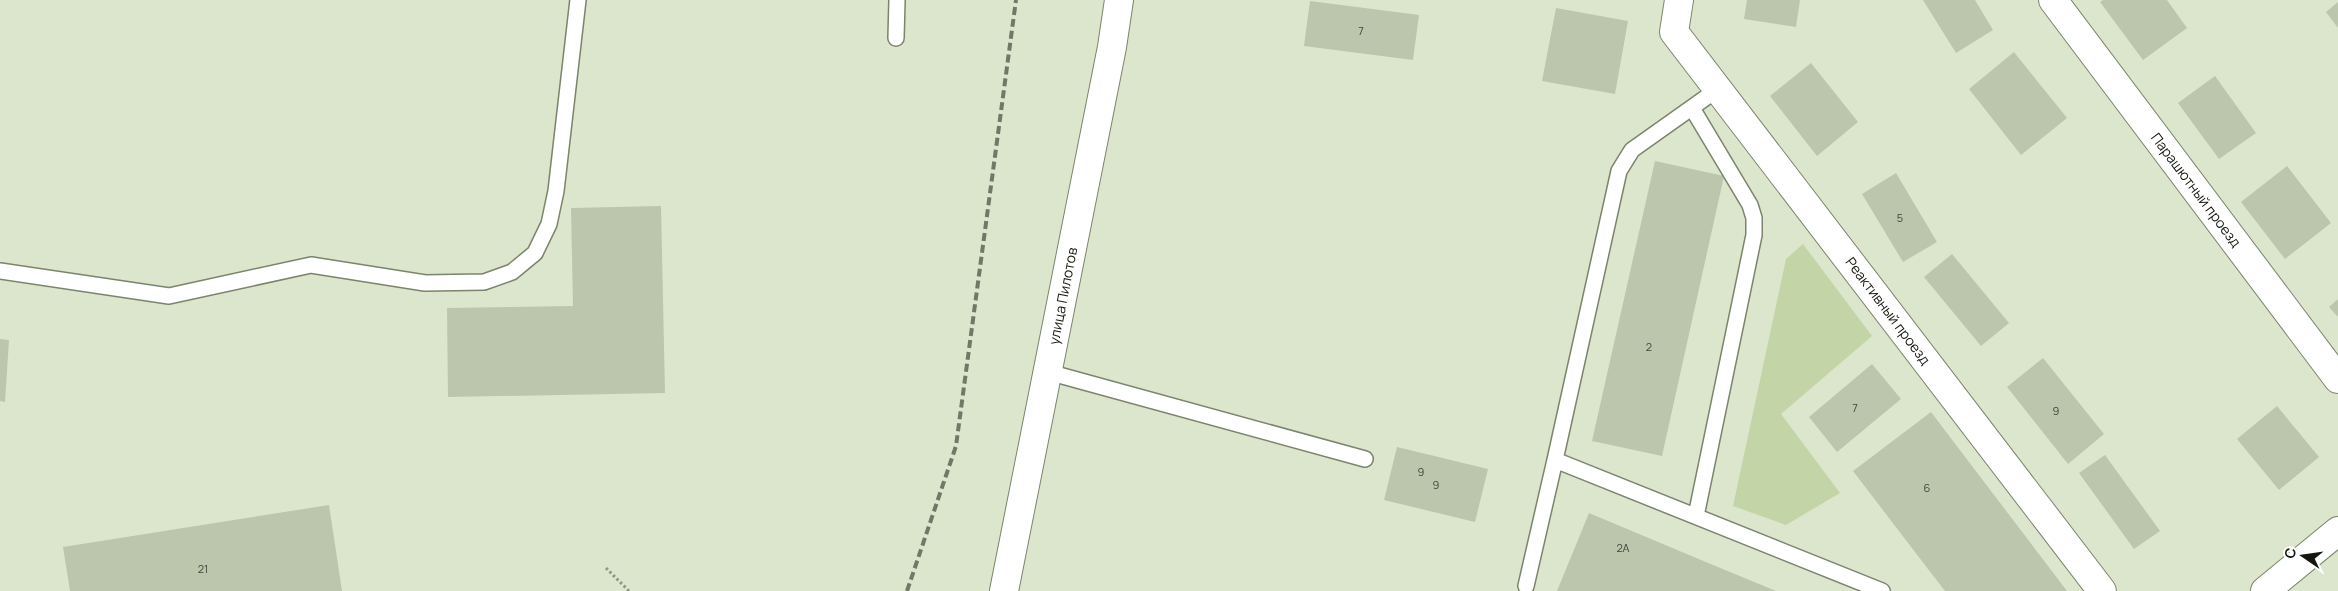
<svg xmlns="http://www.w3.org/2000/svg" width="2338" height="591" font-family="Manrope,sans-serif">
  <rect width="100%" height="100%" fill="#dbe6cc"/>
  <!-- green -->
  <path fill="#c3d5a7" d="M1803,244L1872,336L1781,414L1840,493L1786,525L1733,506L1786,259Z"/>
  <!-- building -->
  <path fill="#bcc6ad" d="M1747,0H1800L1796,27L1744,19Z
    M1923,0H1975L1993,30L1956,53Z
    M2103,0H2167L2187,28L2143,60L2100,2Z
    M1310,1L1419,15L1413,60L1304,46Z
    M2338,2V28L2326,12Z
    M1556,8L1628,21L1615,94L1542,81Z
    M2014,52L2067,118L2021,155L1969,89Z
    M1811,63L1858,122L1817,156L1770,96Z
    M2215,76L2256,133L2219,159L2178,103Z
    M1655,161L1724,176L1662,456L1592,441Z
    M2287,166L2331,223L2285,259L2241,202Z
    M1896,173L1937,242L1903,262L1862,194Z
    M661,206L665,393L448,397L447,308L573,306L571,208Z
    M1952,254L2009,323L1981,346L1924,277Z
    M2338,299V317L2329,307Z
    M0,339L9,340L5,402L0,401Z
    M2043,358L2104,434L2068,464L2007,387Z
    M1872,364L1901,399L1837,452L1809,417Z
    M2277,406L2319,457L2279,490L2237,439Z
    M1931,412L2067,591H1945L1928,569L1853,471Z
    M1397,447L1488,469L1475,522L1384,500Z
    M2105,455L2160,531L2134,549L2079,473Z
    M329,505L342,591H70L63,547Z
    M1589,513L1713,565L1776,591H1557Z"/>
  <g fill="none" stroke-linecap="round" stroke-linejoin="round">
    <defs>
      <path id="service" d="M896,38L897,0
        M1718,89L1632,150L1619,171L1555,460L1882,591
        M1692,108L1750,205L1754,218V235L1696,516
        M0,271L169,296L311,265L425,283L484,282L512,272L535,253L549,224L556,191L578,0
        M1048,372L1365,459
        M1526,586L1555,460"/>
      <path id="minor" d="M1679,0L1674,32L2102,591
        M2053,0L2338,379
        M1004,591L1112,47L1119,0
        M2265,591L2338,531"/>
    </defs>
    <!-- service casing -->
    <use href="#service" stroke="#7b846d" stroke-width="18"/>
    <!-- minor casing -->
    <use href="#minor" stroke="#7b846d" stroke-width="30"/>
    <!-- path -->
    <path stroke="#8f9783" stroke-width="3" stroke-dasharray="2.5 2.5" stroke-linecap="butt" d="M606,568L629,591"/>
    <!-- service -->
    <use href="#service" stroke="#fff" stroke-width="15"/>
    <!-- minor -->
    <use href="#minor" stroke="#fff" stroke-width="28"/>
    <!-- rail -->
    <path stroke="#707867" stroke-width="4" stroke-dasharray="8 4" stroke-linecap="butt" d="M907,591L956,446L1016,0"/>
  </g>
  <g text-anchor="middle" stroke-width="4" stroke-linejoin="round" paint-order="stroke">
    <!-- number labels -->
    <g font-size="11" fill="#3d4336">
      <text x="1361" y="35">7</text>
      <text x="1900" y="222">5</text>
      <text x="1649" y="351">2</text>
      <text x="1855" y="412">7</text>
      <text x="2056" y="415">9</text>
      <text x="1421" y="476">9</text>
      <text x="1436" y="489">9</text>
      <text x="1927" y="492">6</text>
      <text x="1623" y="552">2А</text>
      <text x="203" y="573">21</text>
    </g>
    <!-- street labels -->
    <g font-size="14" fill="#13170e" stroke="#fff">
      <text transform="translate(2196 190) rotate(53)" y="5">Парашютный проезд</text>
      <text transform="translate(1063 296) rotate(-79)" y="5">улица Пилотов</text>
      <text transform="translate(1888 311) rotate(53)" y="5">Реактивный проезд</text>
    </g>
  </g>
  <!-- north arrow -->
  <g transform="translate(2303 556) rotate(283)" stroke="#ffffff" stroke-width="4" paint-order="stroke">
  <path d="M0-4L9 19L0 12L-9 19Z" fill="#13170e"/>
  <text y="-8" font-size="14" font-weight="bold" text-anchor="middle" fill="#13170e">С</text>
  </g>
</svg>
